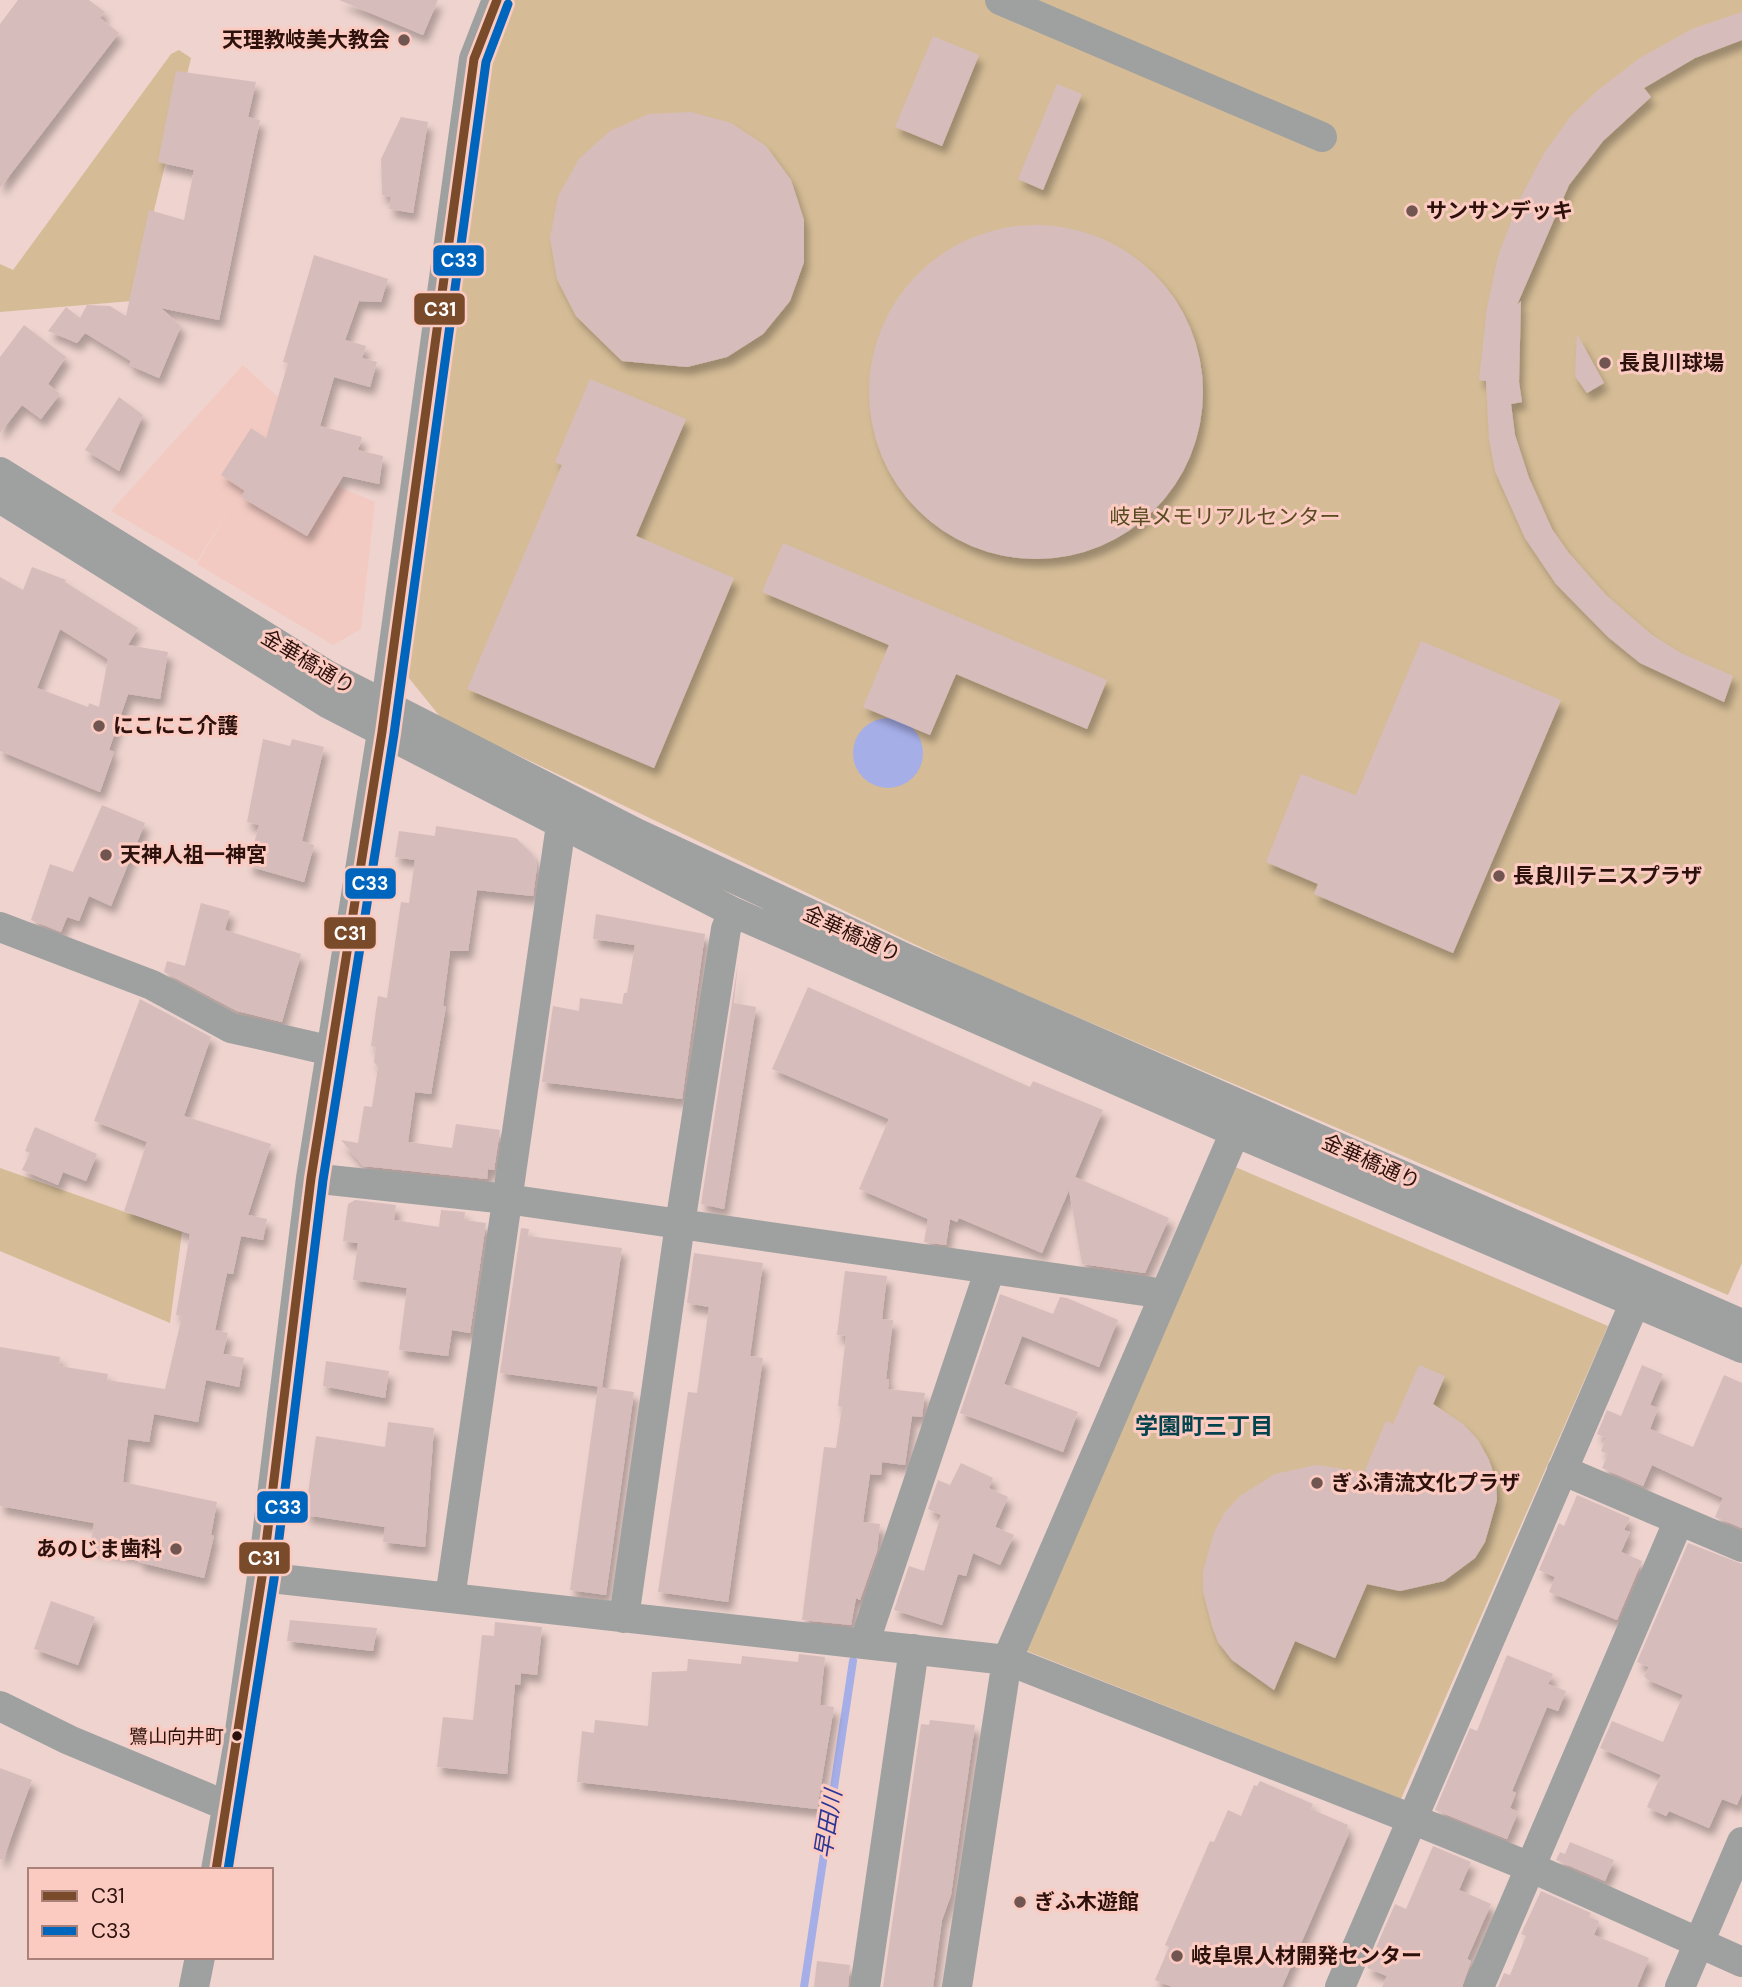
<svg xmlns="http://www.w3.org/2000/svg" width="1742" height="1987" font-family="'DM Sans','Noto Sans JP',sans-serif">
  <defs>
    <filter id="shadow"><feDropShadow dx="4.5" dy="8" stdDeviation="3.5" flood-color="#0004"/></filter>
  </defs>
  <rect width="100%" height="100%" fill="#eed3ce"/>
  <!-- built -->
  <path fill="#f3cac2" d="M243,365L291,409L263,455L375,502L361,629L333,645L197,564L232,505L197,561L111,511Z"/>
  <!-- green -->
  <path fill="#d5bc96" d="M507,0H1742V1263L1728,1295L979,975L442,719L404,672L484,62Z
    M179,50L191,58L132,301L0,312V264L13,270L171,54Z
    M1233,1166L1608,1326L1401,1799L1022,1649Z
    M0,1168L182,1232L170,1323L0,1251Z"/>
  <!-- water -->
  <path fill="#a6aee8" d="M853 753a35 35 0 1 1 70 0a35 35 0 1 1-70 0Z"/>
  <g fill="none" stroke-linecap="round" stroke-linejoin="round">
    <!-- stream -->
    <path stroke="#a6aee8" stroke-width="8" d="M804,1987L853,1661"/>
  </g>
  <!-- building -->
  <path fill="#d7bcbc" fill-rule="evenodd" filter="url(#shadow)" d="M18,0H89L105,12L100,18L119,33L0,188V24Z
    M339,0H438L423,35Z
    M1742,12V40L1695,58L1644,88L1651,97L1603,141L1569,185L1517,305L1521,301L1519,382L1522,402L1511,404L1515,435L1529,478L1552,529L1568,552L1606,595L1652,635L1681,653L1733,676L1724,702L1640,663L1608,637L1556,584L1525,538L1495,471L1489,439L1486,381L1479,380L1487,308L1498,256L1519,201L1544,153L1571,116L1598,90L1640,58L1692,29Z
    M933,36L979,55L942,146L895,127Z
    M176,71L256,82L248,117L260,120L219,320L161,308L181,326L159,378L129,365L131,361L85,333L77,343L48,331L66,307L80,318L87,305L110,306L126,316L149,210L184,220L194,170L158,162Z
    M1057,84L1082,94L1043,190L1018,179Z
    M691,112L731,123L766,146L791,180L804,220V262L790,301L763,334L727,357L687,367L622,361L576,316L557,279L550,238L558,196L579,159L610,131L649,114Z
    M401,117L428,122L413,213L389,209L391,197L382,195L381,159Z
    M869 392a167 167 0 1 1 334 0a167 167 0 1 1-334 0Z
    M314,255L388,279L381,302L359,301L345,340L366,346L362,358L377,362L370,387L334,377L320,426L362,437L358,450L383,456L379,484L343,476L307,536L241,497L245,491L221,475L251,428L266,438L288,363L283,362Z
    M24,325L66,357L48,384L60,394L41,419L22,405L0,433V357Z
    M1577,334L1604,383L1587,393L1575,376Z
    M590,379L686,419L636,536L734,578L654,768L467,689L562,465L555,462Z
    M119,397L143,415L119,471L85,450Z
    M783,543L1107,680L1087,729L956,674L930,735L863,707L889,645L762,592Z
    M32,567L66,580L65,582L138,628L128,645L168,652L160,699L128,694L109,750L114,752L100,792L0,751V577L23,590ZM60,629L108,659L99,707L89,703L88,707L37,688Z
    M1421,641L1561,700L1453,953L1314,894L1318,884L1266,862L1301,774L1356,795Z
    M263,739L290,746L292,739L324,747L302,841L314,845L304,882L248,866L259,825L247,822Z
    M102,805L145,823L111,906L89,896L79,921L67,917L61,932L31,920L50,864L73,872Z
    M436,826L516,838L533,855L537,866L533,896L477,890L468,951H450L443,1006H446L431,1094L415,1092L408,1142L452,1148L456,1124L500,1130L494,1170L488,1169L487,1179L363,1166L341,1140L358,1143L364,1106L372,1107L378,1067L374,1062L376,1047L371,1046L378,996L387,998L401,902L409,903L415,860L395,857L399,831L435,836Z
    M201,903L230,911L225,930L301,954L282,1022L237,1011L164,972L167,961L185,966Z
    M596,914L705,934L682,1099L542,1082L553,1006L579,1011L580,998L622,1004L624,993H627L635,945L593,939Z
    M738,963L734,1003L756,1007L724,1209L701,1204Z
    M808,987L1030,1087L1033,1081L1103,1110L1075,1177L1169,1218L1145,1273L1082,1264L1069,1190L1042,1253L959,1218L957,1222L950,1219L946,1245L924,1242L928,1219L859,1189L889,1119L772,1069Z
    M140,999L211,1037L184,1116L271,1144L248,1215L267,1219L263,1240L241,1236L233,1274L227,1273L215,1330L228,1333L223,1354L244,1358L239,1387L206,1380L198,1422L154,1414L149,1442L128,1439L123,1482L217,1502L211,1535L214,1536L204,1578L138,1562L140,1557L90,1548L94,1523L0,1506V1347L60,1357L59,1366L108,1374L107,1380L165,1389L182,1316L176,1315L190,1234L124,1211L147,1142L94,1121Z
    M35,1127L97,1154L86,1181L63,1172L58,1185L22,1170L30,1153L25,1151Z
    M355,1200L396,1205L394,1220L439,1227L441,1210L465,1212L464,1220L486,1223L470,1333L452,1330L448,1356L399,1350L407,1288L353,1280L358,1243L343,1241L348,1204Z
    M521,1228L529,1229L528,1236L622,1248L602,1387L500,1373Z
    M694,1253L763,1263L750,1356L763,1358L728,1602L658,1592L688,1392L697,1393L709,1307L687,1303Z
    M845,1271L887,1276L882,1319L893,1320L886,1379H889L888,1389L925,1393L922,1417L912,1416L905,1465L882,1462L881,1475L870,1474L863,1522L880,1524L877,1551L860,1600L856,1598L851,1625L802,1620L824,1447L836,1448L842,1407L838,1406L846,1336L837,1335Z
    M1000,1294L1053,1314L1060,1297L1067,1298L1118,1320L1099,1367L1022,1336L1004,1384L1078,1412L1063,1452L960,1413Z
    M326,1361L389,1371L385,1398L323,1386Z
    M1419,1365L1445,1376L1433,1404L1463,1424L1478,1440L1489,1460L1496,1480L1497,1500L1485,1542L1475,1558L1444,1581L1400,1591L1367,1584L1335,1658L1295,1641L1274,1690L1232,1660L1218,1642L1212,1626L1203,1591V1571L1214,1532L1225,1512L1240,1496L1275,1474L1316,1465L1364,1472L1386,1421L1393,1424Z
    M1642,1365L1663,1374L1650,1405L1658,1408L1650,1429L1693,1447L1724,1375L1742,1383V1528L1715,1517L1723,1498L1652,1465L1643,1486L1602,1468L1608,1454L1601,1451L1606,1438L1597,1434L1607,1410L1621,1416Z
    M598,1387L634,1392L606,1595L570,1590Z
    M388,1422L434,1428L425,1547L383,1542L385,1527L305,1515L316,1436L385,1447Z
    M961,1463L993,1478L989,1488L1008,1497L995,1527L1014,1535L1000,1565L973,1553L966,1576L958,1574L942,1625L894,1610L909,1566L924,1571L941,1515L928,1509L938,1480L950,1485Z
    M1577,1495L1630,1518L1624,1530L1630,1532L1621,1552L1642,1561L1617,1620L1549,1592L1555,1577L1539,1570L1559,1523L1564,1526Z
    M1688,1543L1742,1564V1793L1737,1805L1722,1799L1709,1828L1669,1811L1666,1816L1647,1807L1661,1775L1600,1748L1612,1721L1663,1742L1683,1695L1648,1680L1644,1676L1649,1667L1637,1662Z
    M51,1601L95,1617L78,1665L34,1649Z
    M290,1620L377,1628L373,1651L287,1641Z
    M495,1622L542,1627L537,1675L521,1673L520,1685L515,1684L507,1774L437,1767L443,1717L473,1720L482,1635L494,1636Z
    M799,1654L825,1657L820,1705L834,1707L817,1809L577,1782L582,1731L594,1733L595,1720L648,1726L652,1672L687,1671L688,1659L741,1664L742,1656L798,1662Z
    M1507,1655L1553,1674L1548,1684L1566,1691L1558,1711L1547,1707L1512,1791L1516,1793L1510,1808L1518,1812L1507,1839L1435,1810L1470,1728L1477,1731Z
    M930,1720L975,1725L951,1895L942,1920L933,1987H883L921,1724L929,1725Z
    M0,1768L32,1780L3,1860L0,1859Z
    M1260,1781L1313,1804L1311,1809L1348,1825L1346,1831L1349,1833L1282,1987H1172L1155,1980L1169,1947L1165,1945L1210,1841L1214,1842L1228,1810L1241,1816L1254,1785L1257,1786Z
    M1570,1842L1614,1860L1605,1881L1556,1860L1560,1852L1565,1854Z
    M1433,1846L1471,1862L1459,1890L1491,1904L1467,1959L1471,1961L1462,1987H1382L1387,1976L1367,1968L1395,1904L1406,1909Z
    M1541,1891L1591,1913L1589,1917L1599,1921L1594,1935L1649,1958L1637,1987H1498L1504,1973L1510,1975L1526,1936L1521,1934Z
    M817,1961L850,1965L848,1987H814Z"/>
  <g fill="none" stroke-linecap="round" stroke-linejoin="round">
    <!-- minor -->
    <path stroke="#9fa0a0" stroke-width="30" d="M1000,0L1322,137
      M0,472L327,675L636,833L909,960L1742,1324
      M0,498L329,704L733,912L1235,1132L1742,1348
      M0,927L152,985L231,1028L332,1051
      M311,1178L507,1199L1165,1294
      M1562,1470L1742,1547
      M262,1577L1007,1660L1412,1819L1530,1867L1742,1962
      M450,1598L561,825
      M624,1618L680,1224L726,929L733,912
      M864,1644L990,1269
      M0,1706L69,1740L227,1806
      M216,1870L237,1752L262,1577L311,1178L382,732L474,59L497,0
      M194,1987L200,1957
      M865,1987L914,1649
      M957,1987L1007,1660L1235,1132
      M1340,1987L1635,1302
      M1479,1987L1679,1520
      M1680,1987L1742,1842"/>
    <defs>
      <path id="bus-1" d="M216,1870L262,1577L311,1178L382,732L474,59L497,0"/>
      <path id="bus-2" d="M228,1870L274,1579L323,1180L394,734L486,62L508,4"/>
    </defs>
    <!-- bus-1 casing -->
    <use href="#bus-1" stroke="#fbcbc1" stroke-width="14"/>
    <!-- bus-2 casing -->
    <use href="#bus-2" stroke="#fbcbc1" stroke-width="14"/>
    <!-- bus-1 -->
    <use href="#bus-1" stroke="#7a4b2a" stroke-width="9"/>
    <!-- bus-2 -->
    <use href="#bus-2" stroke="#0065bd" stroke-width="9"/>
  </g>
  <!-- markers -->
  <g fill="#715550" stroke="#fbcbc1" stroke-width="2.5">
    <circle cx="404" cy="40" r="7"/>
    <circle cx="1412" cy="211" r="7"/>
    <circle cx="1605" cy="363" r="7"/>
    <circle cx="99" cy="726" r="7"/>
    <circle cx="106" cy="855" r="7"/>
    <circle cx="1499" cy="876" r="7"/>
    <circle cx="1317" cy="1483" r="7"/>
    <circle cx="176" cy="1549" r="7"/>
    <circle cx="1020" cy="1902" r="7"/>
    <circle cx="1177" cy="1956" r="7"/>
  </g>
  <circle fill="#2d110c" stroke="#fbcbc1" stroke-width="2.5" cx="237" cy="1736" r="6"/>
  <g text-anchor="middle" stroke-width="6" stroke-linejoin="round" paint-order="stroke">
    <!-- bus labels -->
    <g font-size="19" fill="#2d110c" stroke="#fbcbc1" text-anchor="end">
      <text x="224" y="1743">鷺山向井町</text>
    </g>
    <!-- poi labels -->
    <g font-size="21" font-weight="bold" fill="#2d110c" stroke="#fbcbc1" text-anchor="start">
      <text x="390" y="47" text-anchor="end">天理教岐美大教会</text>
      <text x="1426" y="218">サンサンデッキ</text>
      <text x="1619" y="370">長良川球場</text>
      <text x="113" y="733">にこにこ介護</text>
      <text x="120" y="862">天神人祖一神宮</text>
      <text x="1513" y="883">長良川テニスプラザ</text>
      <text x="1331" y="1490">ぎふ清流文化プラザ</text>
      <text x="162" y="1556" text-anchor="end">あのじま歯科</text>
      <text x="1034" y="1909">ぎふ木遊館</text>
      <text x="1191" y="1963">岐阜県人材開発センター</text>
    </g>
    <!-- park labels -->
    <g font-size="21" fill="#574a1f" stroke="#fbcbc1">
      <text x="1225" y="524">岐阜メモリアルセンター</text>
    </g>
    <!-- street labels -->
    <g font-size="21" fill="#2d110c" stroke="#fbcbc1">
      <text transform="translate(308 662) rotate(31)" y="7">金華橋通り</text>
      <text transform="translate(852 934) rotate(25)" y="7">金華橋通り</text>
      <text transform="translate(1371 1162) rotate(24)" y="7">金華橋通り</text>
    </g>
    <!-- neighbourhood labels -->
    <g font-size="23" font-weight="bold" fill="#03434d" stroke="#fbcbc1">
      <text x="1204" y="1434">学園町三丁目</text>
    </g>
    <!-- water labels -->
    <g font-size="23" font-style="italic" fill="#2b3798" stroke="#fbcbc1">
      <text transform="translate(828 1824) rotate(-81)" y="8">早田川</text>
    </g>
  </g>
  <g stroke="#fbcbc1" stroke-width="2.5">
    <rect x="432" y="244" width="53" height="33" rx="7" fill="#0065bd"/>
    <rect x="413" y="292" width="53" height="34" rx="7" fill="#7a4b2a"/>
    <rect x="344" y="867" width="53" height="33" rx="7" fill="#0065bd"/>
    <rect x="323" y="916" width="54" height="34" rx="7" fill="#7a4b2a"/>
    <rect x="256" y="1490" width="53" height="34" rx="7" fill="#0065bd"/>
    <rect x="238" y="1541" width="53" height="34" rx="7" fill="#7a4b2a"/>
  </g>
  <g font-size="19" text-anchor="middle" font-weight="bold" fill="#fff">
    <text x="459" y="267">C33</text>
    <text x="440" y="316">C31</text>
    <text x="370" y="890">C33</text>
    <text x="350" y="940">C31</text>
    <text x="283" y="1514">C33</text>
    <text x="264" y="1565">C31</text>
  </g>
  <!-- legend -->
  <rect x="28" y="1868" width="245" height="91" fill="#fbcbc1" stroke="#a98179" stroke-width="2"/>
  <rect x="42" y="1891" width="35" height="10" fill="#7a4b2a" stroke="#a98179" stroke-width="2"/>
  <text x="91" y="1903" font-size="21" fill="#2d110c">C31</text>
  <rect x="42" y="1926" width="35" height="10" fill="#0065bd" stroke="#a98179" stroke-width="2"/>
  <text x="91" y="1938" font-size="21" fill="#2d110c">C33</text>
</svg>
